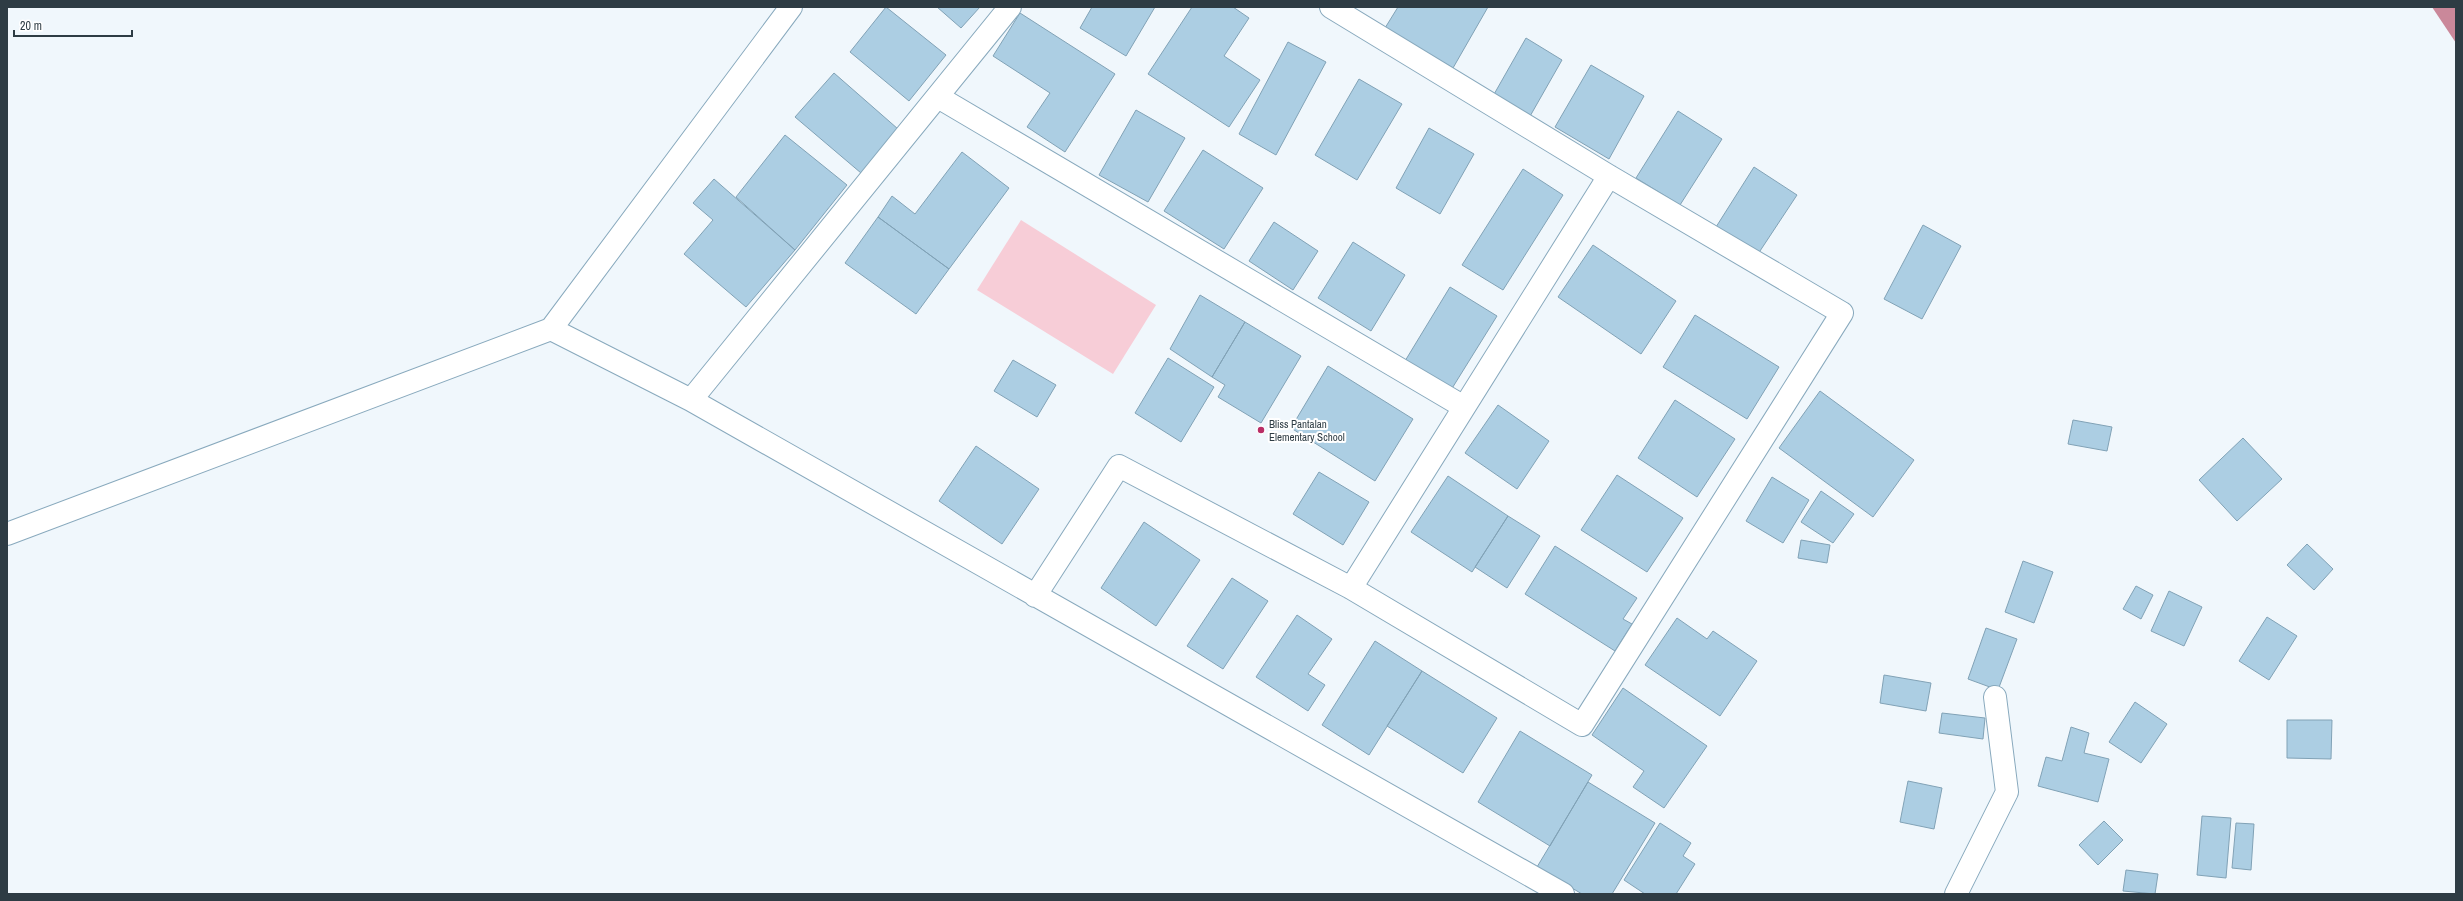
<svg xmlns="http://www.w3.org/2000/svg" width="2463" height="901" font-family="'Archivo Narrow',sans-serif">
  <rect width="100%" height="100%" fill="#f0f7fc"/>
  <!-- green -->
  <path fill="#f7cdd7" d="M1021,220L1156,305L1113,374L977,290Z"/>
  <!-- water -->
  <path fill="#ca889a" d="M2432,7H2456V43Z"/>
  <!-- building -->
  <path fill="#accee3" stroke="#81a2b6" d="M886,7L946,55L909,101L850,52Z
    M937,7H980L961,28Z
    M1092,7H1155L1126,56L1080,28Z
    M1192,7H1233L1249,18L1224,56L1260,80L1229,127L1148,74Z
    M1398,7H1488L1453,68L1385,28Z
    M1020,13L1115,74L1065,152L1027,127L1050,93L993,56Z
    M1526,38L1562,60L1529,118L1493,96Z
    M1288,42L1326,62L1276,155L1239,134Z
    M1591,65L1644,96L1609,159L1555,127Z
    M834,73L898,129L861,173L795,117Z
    M1359,79L1402,104L1357,180L1315,155Z
    M1136,110L1185,138L1148,202L1099,175Z
    M1678,111L1722,139L1680,205L1636,178Z
    M1429,128L1474,154L1440,214L1396,188Z
    M785,135L847,185L795,250L736,197Z
    M1203,150L1263,188L1224,249L1164,211Z
    M962,152L1009,188L949,269L878,217L892,196L915,214Z
    M1754,167L1797,195L1758,254L1716,227Z
    M1523,169L1563,195L1503,290L1462,265Z
    M714,179L795,250L746,307L684,254L713,220L693,203Z
    M878,217L949,269L916,314L845,263Z
    M1274,222L1318,251L1293,290L1249,261Z
    M1923,225L1961,246L1922,319L1884,299Z
    M1353,242L1405,275L1371,331L1318,298Z
    M1593,245L1676,301L1641,354L1558,297Z
    M1450,287L1497,316L1451,390L1405,361Z
    M1200,295L1245,322L1212,377L1170,349Z
    M1695,315L1779,367L1747,419L1663,367Z
    M1245,322L1301,356L1261,423L1218,397L1225,385L1212,377Z
    M1168,358L1214,387L1181,442L1135,413Z
    M1013,360L1056,385L1037,417L994,391Z
    M1328,366L1413,419L1375,481L1291,428Z
    M1820,391L1914,460L1873,517L1779,448Z
    M1675,400L1735,439L1697,497L1638,458Z
    M1498,405L1549,441L1517,489L1465,453Z
    M2073,420L2112,427L2107,451L2068,444Z
    M2243,438L2282,479L2237,521L2199,480Z
    M976,446L1039,489L1002,544L939,501Z
    M1319,472L1369,502L1343,545L1293,514Z
    M1617,475L1683,518L1647,572L1581,530Z
    M1448,476L1508,516L1472,572L1411,532Z
    M1772,477L1809,500L1783,543L1746,521Z
    M1821,491L1854,514L1833,543L1801,522Z
    M1508,516L1540,536L1507,588L1475,567Z
    M1144,522L1200,560L1156,626L1101,588Z
    M1801,540L1830,545L1827,563L1798,558Z
    M2307,544L2333,569L2314,590L2287,565Z
    M1555,546L1637,598L1623,619L1632,624L1615,651L1525,594Z
    M2023,561L2053,572L2034,623L2005,612Z
    M1232,578L1268,601L1223,669L1187,646Z
    M2136,586L2153,595L2141,619L2123,609Z
    M2169,591L2202,607L2184,646L2151,631Z
    M1297,615L1332,639L1308,674L1325,685L1308,711L1256,677Z
    M2267,617L2297,636L2269,680L2239,661Z
    M1677,618L1707,639L1713,631L1757,661L1720,716L1645,665Z
    M1986,628L2017,639L1998,690L1968,679Z
    M1375,641L1422,671L1369,755L1322,725Z
    M1422,671L1497,718L1463,773L1387,726Z
    M1884,675L1931,683L1926,711L1880,703Z
    M1623,688L1707,746L1664,808L1633,787L1644,771L1592,735Z
    M2135,702L2167,724L2141,763L2109,742Z
    M1942,713L1985,718L1983,739L1939,733Z
    M2287,720H2332L2331,759L2287,758Z
    M2071,727L2089,733L2084,753L2109,759L2098,802L2038,786L2046,757L2062,761Z
    M1520,731L1592,775L1550,846L1478,802Z
    M1908,781L1942,788L1934,829L1900,822Z
    M1588,782L1655,823L1612,894H1582L1537,867Z
    M2202,816L2231,818L2226,878L2197,875Z
    M2104,821L2123,840L2098,865L2079,845Z
    M1660,823L1691,843L1683,856L1695,864L1676,894H1645L1624,880Z
    M2236,823L2254,824L2251,870L2232,868Z
    M2126,870L2158,874L2155,894L2123,891Z"/>
  <g fill="none" stroke-linecap="round" stroke-linejoin="round">
    <defs>
      <path id="street" d="M938,97L1464,407
        M551,329L691,400L1563,894
        M691,400L1010,7
        M7,534L551,329L791,7
        M1351,588L1609,176
        M1035,596L1119,466L1351,588L1582,725L1842,313L1609,176L1331,7
        M1956,894L2007,792L1995,697"/>
    </defs>
    <!-- street casing -->
    <use href="#street" stroke="#88a9bd" stroke-width="24"/>
    <!-- street -->
    <use href="#street" stroke="#fff" stroke-width="22"/>
  </g>
  <!-- markers -->
  <circle fill="#b92d65" stroke="#fff" stroke-width="1.5" cx="1261" cy="430" r="4"/>
  <g text-anchor="middle" stroke-width="4" stroke-linejoin="round" paint-order="stroke">
    <!-- poi labels -->
    <g font-size="11" fill="#2e3c44" stroke="#fff" text-anchor="start">
      <text x="1269" y="428">Bliss Pantalan<tspan x="1269" dy="13">Elementary School</tspan></text>
    </g>
  </g>
  <!-- border -->
  <rect width="2463" height="901" fill="none" stroke="#2e3c44" stroke-width="16"/>
  <!-- scale -->
  <path d="M14 30v6h118v-6" fill="none" stroke="#2e3c44" stroke-width="2"/>
  <text x="20" y="30" font-size="12" fill="#2e3c44" stroke="#ffffff" stroke-width="3" paint-order="stroke">20 m</text>
</svg>
